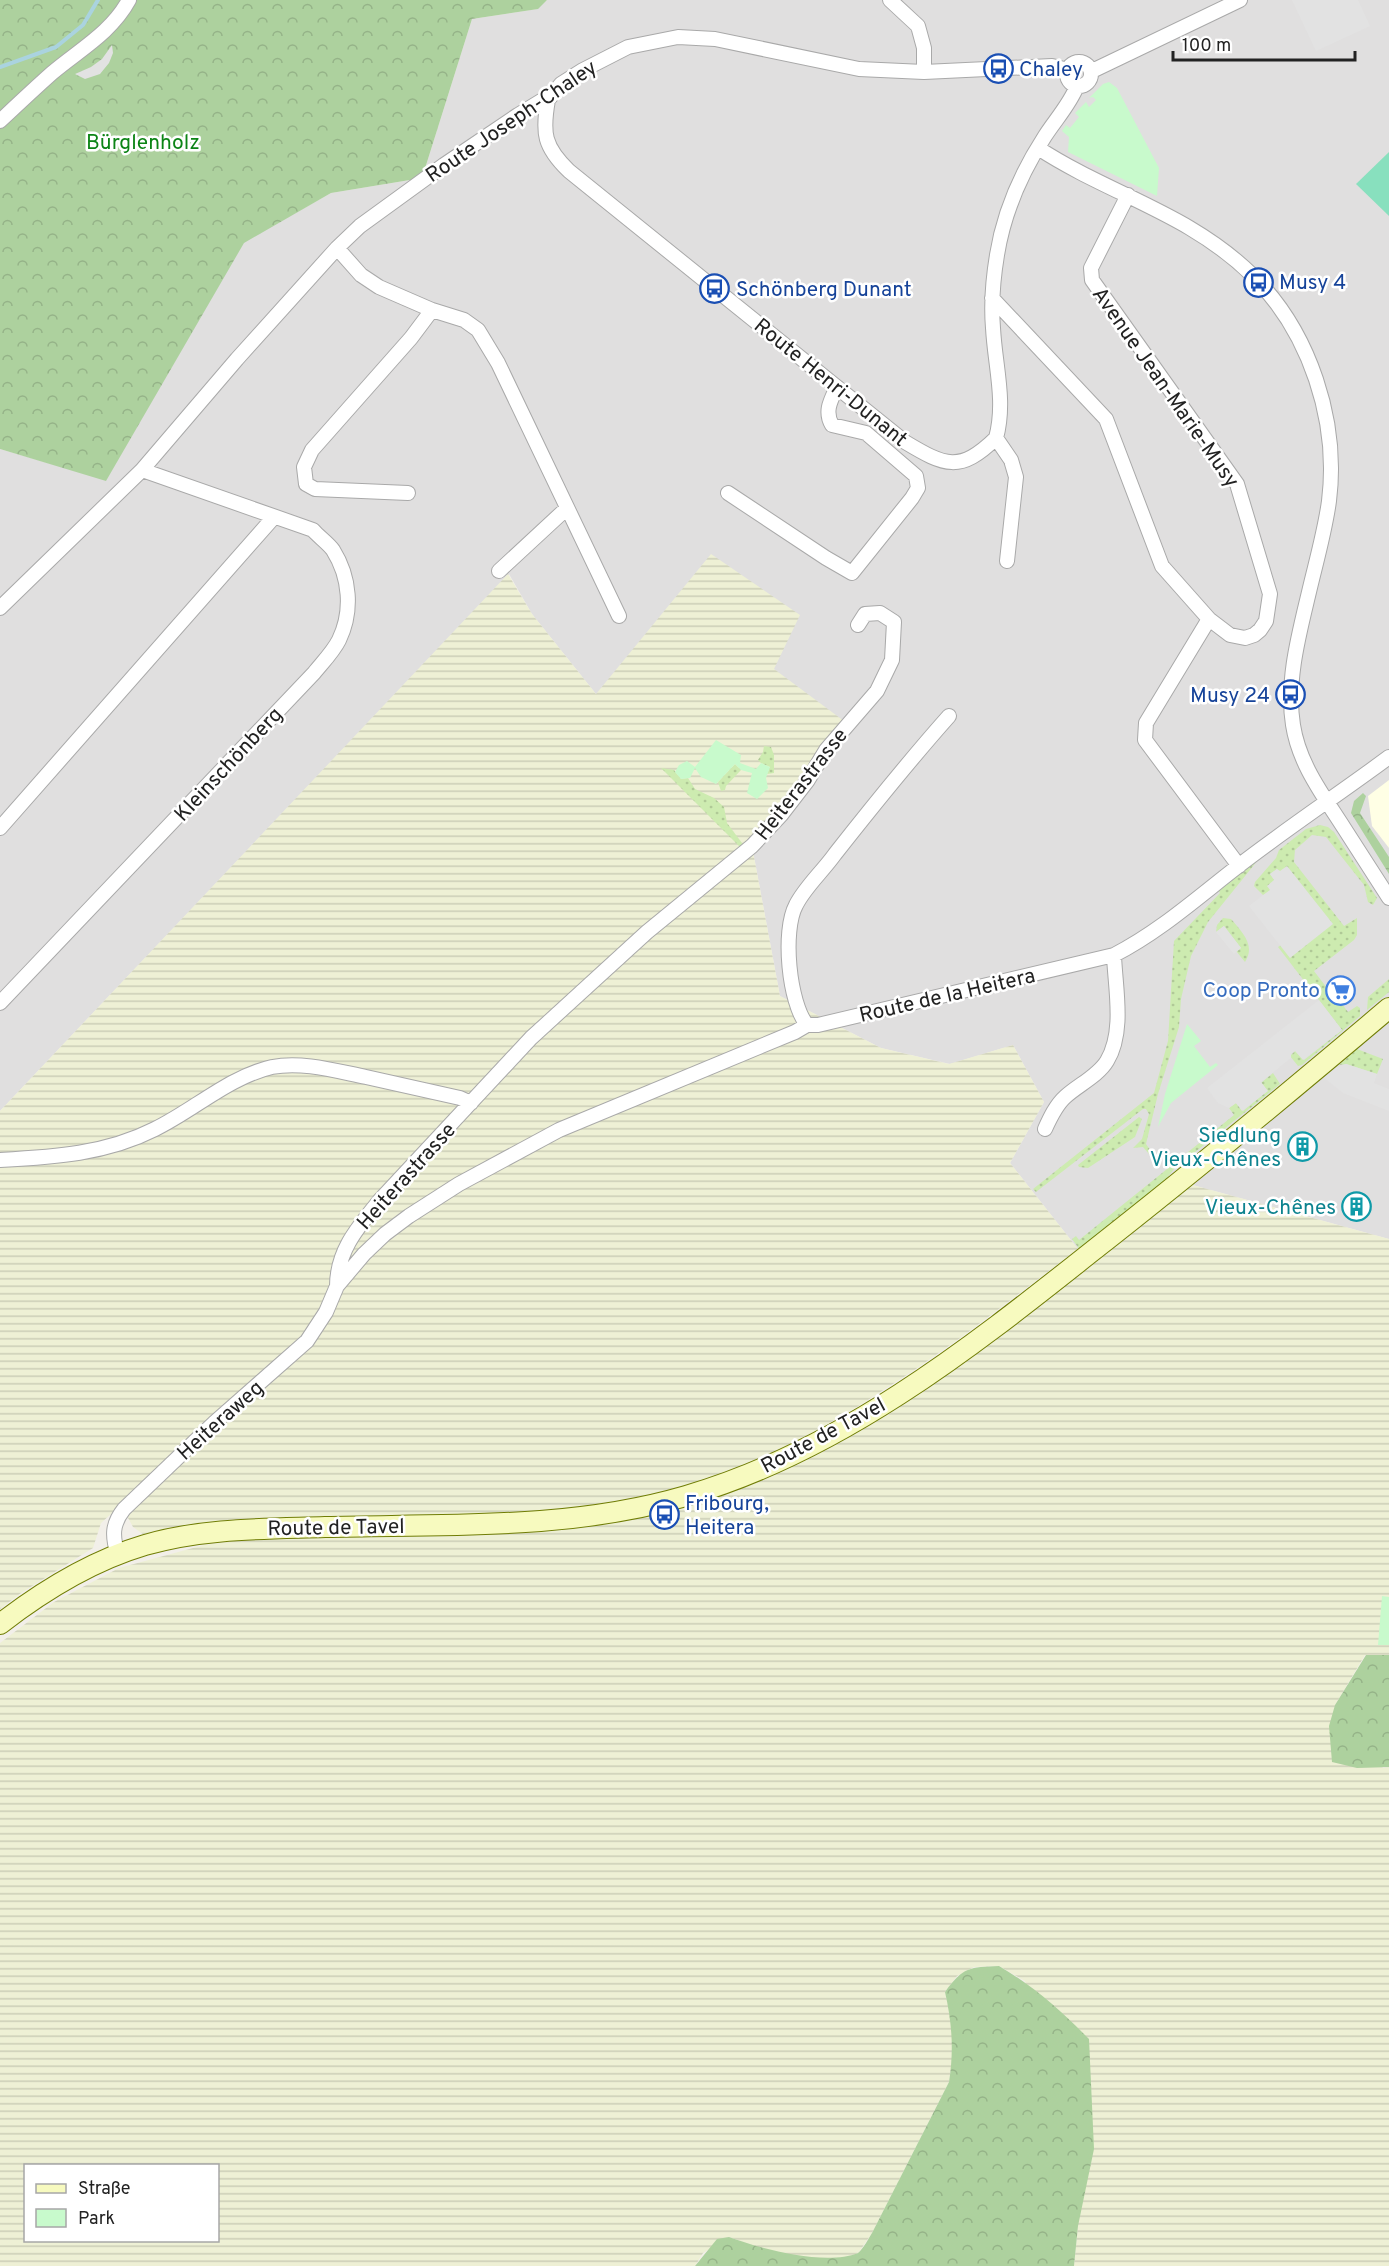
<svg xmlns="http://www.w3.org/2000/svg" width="1389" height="2266" font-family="Overpass,sans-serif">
  <defs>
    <pattern id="farmland-rules" width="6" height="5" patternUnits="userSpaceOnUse" patternTransform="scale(1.5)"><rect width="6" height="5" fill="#eef0d5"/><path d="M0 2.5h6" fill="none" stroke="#ccceb7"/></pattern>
    <pattern id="grass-dots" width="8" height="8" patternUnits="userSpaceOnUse" patternTransform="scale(1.5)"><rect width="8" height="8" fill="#cdebb0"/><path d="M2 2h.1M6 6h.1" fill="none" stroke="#b0c997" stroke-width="1.8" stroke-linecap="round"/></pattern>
    <pattern id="forest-crowns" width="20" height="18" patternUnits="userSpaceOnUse" patternTransform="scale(1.5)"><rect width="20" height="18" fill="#add19e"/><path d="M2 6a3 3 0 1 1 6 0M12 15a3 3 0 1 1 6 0" fill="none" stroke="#95b388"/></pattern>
  </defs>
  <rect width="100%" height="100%" fill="#f2efe9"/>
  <!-- residential -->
  <path fill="#e0dfdf" d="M547,0H1389V1239L1189,1184L1175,1174L1078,1249L1010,1163L1044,1102L1013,1045L950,1064L881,1048L780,996L752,846L596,694L532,614L509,574L0,1111V449L106,480L244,242L331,193L422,178L472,19L537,9Z"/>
  <!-- education -->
  <path fill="#ffffe5" d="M1389,780V848L1372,826L1368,796Z"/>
  <!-- farmland -->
  <path fill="url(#farmland-rules)" fill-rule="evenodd" d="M711,554L800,615L774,669L848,724L752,846L780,996L881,1048L949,1064L1013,1045L1044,1102L1010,1163L1078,1249L963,1336L913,1371L857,1407L794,1443L725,1473L666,1492L586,1506L519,1514L235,1519L143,1534L133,1527L121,1505L101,1523L93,1548L21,1593L0,1609V1111L508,574L532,614L596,694Z
    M1189,1184L1389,1239V1655H1365L1335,1705L1383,1768L1389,1767V2266H1074L1078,2226L1025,1981L999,1966L974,1967L957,1976L945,1992L952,2020L953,2054L949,2082L872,2233L859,2252L844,2262L824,2266L800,2263L729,2237L703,2253L695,2266H0V1643L54,1602L119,1568L204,1545L242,1540L412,1535L676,1508L728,1494L888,1415ZM26,2166H218V2240H26Z"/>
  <!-- grass -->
  <path fill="url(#grass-dots)" d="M764,746L771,747L774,755V773L767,774L770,767L761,763L758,760L763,752Z
    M735,764L741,770L726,786L725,790L721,791L718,782Z
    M661,768L674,770L681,779L688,778L695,789L714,798L724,807L727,823L745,847L743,850Z
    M1320,825L1328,827L1334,832L1377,898L1373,905L1368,902L1364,885L1326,837L1312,835L1295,850L1294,862L1344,926L1357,918V935L1354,940L1314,971L1340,1005L1342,1004L1348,1012L1357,1006L1360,1008V1016L1302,1065L1298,1066L1290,1056L1296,1050L1304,1060L1342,1030L1278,947L1281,945L1290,957L1279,872L1277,869L1270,874L1275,880L1271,890L1263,895L1254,886L1255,882L1276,858L1279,850L1306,829Z
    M1258,860L1208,922L1191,956L1181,999L1179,1027L1158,1094L1146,1144L1153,1154L1150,1155L1143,1147L1133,1148L1142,1139L1149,1114L1146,1109H1143L1036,1192L1033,1189L1154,1093L1168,1041L1174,941L1220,893L1218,890Z
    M1223,918L1231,919C1242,932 1256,945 1245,962L1236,951L1241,948L1224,926L1216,932L1217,925Z
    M1389,979V992L1367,1010L1368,997Z
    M1357,1049L1383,1059L1377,1074L1346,1064L1339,1065Z
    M1273,1073L1280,1084L1174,1169L1163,1183L1080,1250L1072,1239L1076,1236L1079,1240L1234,1115L1229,1108L1236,1103L1243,1111L1267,1091L1261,1083Z
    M1139,1117L1142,1119L1135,1137L1088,1168L1079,1167L1078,1165Z"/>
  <!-- forest -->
  <path fill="url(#forest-crowns)" d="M0,0H547L538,9L472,19L422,178L331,193L244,243L106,481L0,449Z
    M1363,793L1366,796L1360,813L1389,857V874L1351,813L1354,801Z
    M1366,1655H1389V1767L1357,1768L1332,1762L1329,1726L1335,1705Z
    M999,1966C1035,1987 1060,2010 1089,2039L1094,2149L1078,2226L1074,2266H695L717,2239L729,2237C764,2250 826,2266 858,2253C864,2248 868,2239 872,2233L949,2082C954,2050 952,2023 945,1992C963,1967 970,1967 999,1966Z"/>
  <!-- park -->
  <path fill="#c8facc" d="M1109,82L1117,88L1159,168L1157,196L1068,152L1069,137L1062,131L1066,125L1070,128L1079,117L1075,113L1086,102L1089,107L1096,100L1093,97L1089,98L1103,84Z
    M716,740L741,755L740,763L756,769L761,763L770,767L766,778L768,788L757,799L747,793L752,773L741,770L735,764L716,784L701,777L695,768L690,778L681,779L675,772L679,765L687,761L695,767Z
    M1187,1024L1201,1041L1194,1046L1210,1067L1216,1063L1218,1065L1171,1103L1158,1127L1165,1094Z
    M1382,1596L1389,1597V1645H1378Z"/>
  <!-- pitch -->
  <path fill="#88e0be" d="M1389,152V216L1356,184Z"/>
  <!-- parking -->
  <path fill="#e2e2e2" d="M1292,0H1358L1370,26L1316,51Z
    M112,45L113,53L109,63L100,74L85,79L75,74L91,67L102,59Z
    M1287,866L1333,924L1290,958L1249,906L1270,890L1267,886L1274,880L1270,874L1277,869L1280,871Z
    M1224,926L1241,948L1234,954L1216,932Z
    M1319,1000L1342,1030L1303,1060L1295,1051L1291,1054V1058L1261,1082L1268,1091L1242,1111L1236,1103L1229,1108L1218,1103L1207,1088Z
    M1346,1064L1377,1074L1374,1083L1389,1089V1111L1343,1093L1323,1077L1330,1070Z"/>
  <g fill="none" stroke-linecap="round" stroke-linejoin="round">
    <!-- stream -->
    <path stroke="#aad3df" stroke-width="4" d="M0,67L56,47L83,25L98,0"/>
    <defs>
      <path id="street" d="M890,0L918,26L924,48V72
        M1067 74a12 12 0 1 1 24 0a12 12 0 1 1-24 0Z
        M1092,71L1240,0
        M548,100C542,133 544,147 569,171L905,442C945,466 960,473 996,438
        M0,121C17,105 34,89 52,73C79,50 111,33 129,0
        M1038,148C1110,195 1189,213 1252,275C1310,332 1339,421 1329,501C1325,531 1316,562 1309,592C1299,634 1286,681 1293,725C1299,764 1323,795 1344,828C1359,851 1374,875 1389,898
        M1128,195L1091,268L1092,280L1237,484L1270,594L1266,621L1260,630L1254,635L1245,638L1230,635L1209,619
        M337,248L361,275L379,287L432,310L464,320L478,330L498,363L619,616
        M992,298L1106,419L1162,566L1209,619L1146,723L1145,740L1239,866
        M408,493L315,489L306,484L304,467L312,450L411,338L432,310
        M728,493L826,558L852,573L912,498L918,488L916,476L866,433L832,425C824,411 831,400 837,387
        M1007,561L1016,477L1011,460L996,438C1006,401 995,366 993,328C991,304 993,279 997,255C1004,211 1021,173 1045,136C1056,119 1070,104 1077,86
        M499,571L566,509
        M0,608L142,470L237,359L337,248L360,226L444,165L518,115L541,101L548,100L561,84L583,70L628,47L678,37L715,39L859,69L924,72L1052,66L1068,70
        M949,716C909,761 872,807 835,854C823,871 805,887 796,905C782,931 789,1003 807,1025H818L1114,955C1159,932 1197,898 1237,867C1286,829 1339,794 1389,757
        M0,828L274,517
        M0,1003L314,673C322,663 333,652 339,640C353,611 350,577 333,550C328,543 319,537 313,530L142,470
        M1045,1129C1050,1118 1056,1105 1065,1097C1078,1085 1098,1076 1107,1061C1125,1031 1115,987 1114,955
        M0,1160C54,1157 106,1154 155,1129C194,1110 229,1077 272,1067C302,1061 336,1071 366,1077C398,1084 429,1091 460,1098L471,1103
        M337,1286C337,1250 359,1226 380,1200L531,1038L647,932L752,846L781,815L808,780L826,750L877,691L892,660L894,622L880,613L865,614L858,625
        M118,1555C112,1536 112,1524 124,1509L214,1423L307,1341L326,1312L337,1286L364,1254L385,1234L409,1216L459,1184L559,1130L795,1032L807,1025"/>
      <path id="secondary" d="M0,1624C44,1590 91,1561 145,1545C203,1528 265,1529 325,1527C445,1524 570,1530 686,1496C838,1452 968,1350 1090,1253C1191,1174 1291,1091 1389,1008"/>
    </defs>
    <!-- street casing -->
    <use href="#street" stroke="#a9a9a9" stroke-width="16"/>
    <!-- secondary casing -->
    <use href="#secondary" stroke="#707d05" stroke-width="22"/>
    <!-- street -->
    <use href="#street" stroke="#fff" stroke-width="14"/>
    <!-- secondary -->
    <use href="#secondary" stroke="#f7fabf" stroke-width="20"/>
  </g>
  <!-- icons -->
  <defs>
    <symbol id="bus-ring" viewBox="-11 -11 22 22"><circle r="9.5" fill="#fff" stroke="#1a4fb4" stroke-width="1.5"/><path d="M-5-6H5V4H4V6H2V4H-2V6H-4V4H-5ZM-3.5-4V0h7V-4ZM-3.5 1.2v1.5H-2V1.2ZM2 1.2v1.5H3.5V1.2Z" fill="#1a4fb4"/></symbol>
    <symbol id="supermarket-ring" viewBox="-11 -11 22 22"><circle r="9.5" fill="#fff" stroke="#3f7fe0" stroke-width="1.5"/><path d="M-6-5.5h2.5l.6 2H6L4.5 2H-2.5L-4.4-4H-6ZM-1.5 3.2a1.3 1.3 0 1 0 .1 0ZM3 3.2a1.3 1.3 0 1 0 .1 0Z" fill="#3f7fe0"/></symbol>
    <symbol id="building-ring" viewBox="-11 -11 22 22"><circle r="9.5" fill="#fff" stroke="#0f9aa8" stroke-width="1.5"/><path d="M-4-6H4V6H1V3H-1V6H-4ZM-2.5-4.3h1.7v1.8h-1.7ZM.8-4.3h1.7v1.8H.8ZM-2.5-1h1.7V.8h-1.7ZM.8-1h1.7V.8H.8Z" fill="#0f9aa8"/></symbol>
  </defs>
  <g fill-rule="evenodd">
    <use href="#bus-ring" x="982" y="52" width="33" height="33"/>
    <use href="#bus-ring" x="1242" y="266" width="33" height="33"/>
    <use href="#bus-ring" x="698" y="272" width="33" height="33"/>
    <use href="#bus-ring" x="1274" y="678" width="33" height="33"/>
    <use href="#supermarket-ring" x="1324" y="974" width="33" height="33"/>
    <use href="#building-ring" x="1286" y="1130" width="33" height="33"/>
    <use href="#building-ring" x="1340" y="1190" width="33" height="33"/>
    <use href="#bus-ring" x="648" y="1498" width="33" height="33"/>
  </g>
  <g text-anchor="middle" stroke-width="5" stroke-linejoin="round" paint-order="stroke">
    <!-- transit labels -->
    <g font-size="21" fill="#164399" stroke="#fff" text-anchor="start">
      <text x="1019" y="76">Chaley</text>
      <text x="1279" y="289">Musy 4</text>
      <text x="736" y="296">Schönberg Dunant</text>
      <text x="1270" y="702" text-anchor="end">Musy 24</text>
      <text x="685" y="1510">Fribourg,<tspan x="685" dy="24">Heitera</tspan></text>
    </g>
    <!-- street labels -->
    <g font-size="21" fill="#222" stroke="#fff">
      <text transform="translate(511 121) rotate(-34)" y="7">Route Joseph-Chaley</text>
      <text transform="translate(831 382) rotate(39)" y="7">Route Henri-Dunant</text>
      <text transform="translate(1166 387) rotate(55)" y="7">Avenue Jean-Marie-Musy</text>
      <text transform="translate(228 764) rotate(-47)" y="7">Kleinschönberg</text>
      <text transform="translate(801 784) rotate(-52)" y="7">Heiterastrasse</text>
      <text transform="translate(947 995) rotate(-13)" y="7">Route de la Heitera</text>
      <text transform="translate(406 1176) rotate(-48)" y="7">Heiterastrasse</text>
      <text transform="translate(220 1420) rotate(-42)" y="7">Heiteraweg</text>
      <text transform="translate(823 1435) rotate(-28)" y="7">Route de Tavel</text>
      <text transform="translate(336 1527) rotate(-1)" y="7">Route de Tavel</text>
    </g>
    <!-- park labels -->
    <g font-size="21" fill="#0c8416" stroke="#fff">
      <text x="143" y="149">Bürglenholz</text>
    </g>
    <!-- shop labels -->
    <g font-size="21" fill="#366cbe" stroke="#fff" text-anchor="end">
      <text x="1320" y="997">Coop Pronto</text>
    </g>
    <!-- culture labels -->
    <g font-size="21" fill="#0d838f" stroke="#fff" text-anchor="end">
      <text x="1281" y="1142">Siedlung<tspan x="1281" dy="24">Vieux-Chênes</tspan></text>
      <text x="1336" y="1214">Vieux-Chênes</text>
    </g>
  </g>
  <!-- legend -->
  <rect x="24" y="2164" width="195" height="78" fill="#ffffff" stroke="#a7a7a7" stroke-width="1.5"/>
  <rect x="36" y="2184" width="30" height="9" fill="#f7fabf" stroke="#a7a7a7" stroke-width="1.5"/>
  <text x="78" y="2194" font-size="18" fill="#222222">Straße</text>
  <rect x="36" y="2209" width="30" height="18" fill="#c8facc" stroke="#a7a7a7" stroke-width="1.5"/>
  <text x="78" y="2224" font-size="18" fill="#222222">Park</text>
  <!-- scale -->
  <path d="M1173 51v9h182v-9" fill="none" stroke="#222222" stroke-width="3"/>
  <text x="1182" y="51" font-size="18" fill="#222222" stroke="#ffffff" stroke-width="4.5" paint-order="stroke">100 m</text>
</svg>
